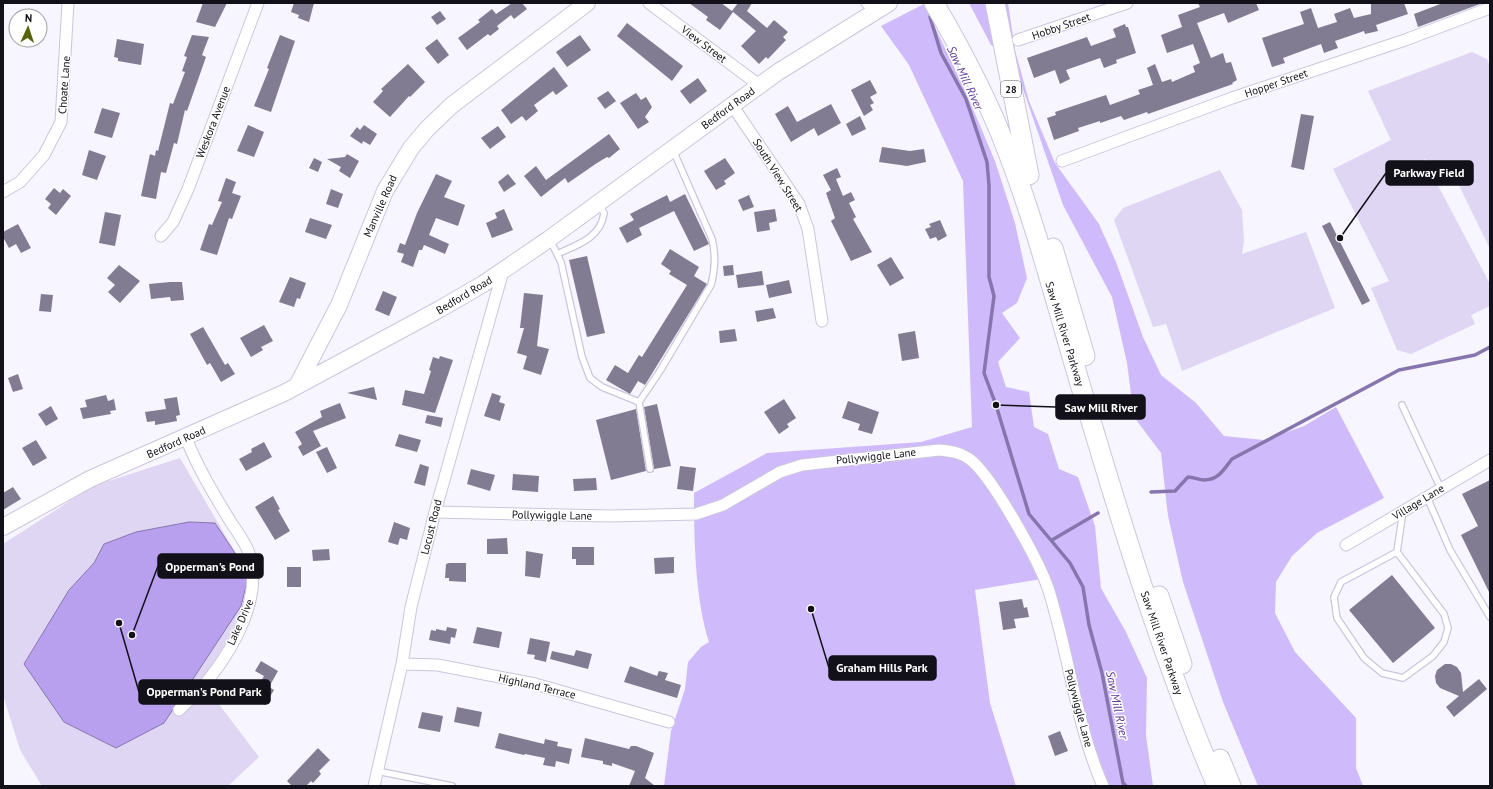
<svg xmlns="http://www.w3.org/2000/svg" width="1493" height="789" font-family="'PT Sans',sans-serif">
  <rect width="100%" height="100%" fill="#f7f5ff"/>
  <!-- green -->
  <path fill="#ded6f3" d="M1472,52L1487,59L1490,67V249L1448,163L1437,165L1424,159L1490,284V306L1471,315L1475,324L1411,354L1397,350L1371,288L1389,281L1333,169L1391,140L1368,91Z
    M1220,170L1242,210L1244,241L1242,254L1306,232L1335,308L1182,371L1166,324L1153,327L1114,220L1123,208Z
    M180,458L238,557L245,586L243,603L232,630L220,654L202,682L259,757L228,786H42L20,750L3,695V544L93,486Z"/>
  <!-- forest -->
  <path fill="#cfbbfb" d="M969,3H1008L1015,50L1029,101L1055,163L1099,224L1116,262L1143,337L1161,375L1196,403L1224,436L1264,440L1304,426L1336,407L1384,498L1317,533L1292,556L1276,582L1275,613L1295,652L1356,718V768L1363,786H1258L1223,702L1183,582L1168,516L1161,453L1134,417L1127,363L1112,297L1063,205L1013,60L991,45Z
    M924,4L964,88L995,161L1015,223L1027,278L1017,303L1002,313L1020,338L998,362L1006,387L1029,392L1034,427L1048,434L1059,469L1078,477L1095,526L1101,588L1126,632L1147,678L1146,735L1153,786H1098L1041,579L975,590L990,703L1016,786H664L671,731L685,689L688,662L701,647L709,642C695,598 694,540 694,493L767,453L921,442L972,427L963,181L909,65L881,26Z"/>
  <!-- water -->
  <path fill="#b9a0ee" stroke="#8775ae" d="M189,522L215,523L249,574L241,606L164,723L116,748L64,722L24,664L69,590L94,563L104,544L136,532Z"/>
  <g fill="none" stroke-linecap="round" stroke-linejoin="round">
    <!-- stream -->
    <path stroke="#8775ae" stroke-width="3.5" d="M930,17L941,53L966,99L987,162L989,185V277L994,296L984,373L996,405L1029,514L1070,563L1083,587L1089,625L1102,673L1123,783L1126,786
      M1151,492L1175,491L1188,477C1194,477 1199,480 1204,480C1219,480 1224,469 1232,459L1399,370L1460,358L1475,355L1490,347
      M1052,540L1098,513"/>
  </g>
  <!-- building -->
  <path fill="#827c92" d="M203,3H227L215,27L196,22Z
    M294,3H314L309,22L298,18L299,15L291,12Z
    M512,3H522L527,9L514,19L511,15L497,26L499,29L490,36L488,34L467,50L458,38L480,22L478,20L492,9L496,14Z
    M689,3H721L732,11L738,3H752L747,11L767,28L774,20L788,32L783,37L786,40L768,59L766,57L759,64L741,46L756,31L733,12L720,30L706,20L708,17Z
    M1198,3H1256L1259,10L1228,23L1224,13L1197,23L1211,58L1223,53L1226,63L1231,62L1237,80L1232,83L1233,84L1148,114L1147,112L1124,120L1121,116L1100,123V121L1078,128L1079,131L1054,140L1047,118L1056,115L1055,112L1106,95L1110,105L1140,94L1138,90L1153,85L1147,68L1155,64L1162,82L1171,79L1172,82L1195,72L1193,66L1200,63L1193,44L1167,53L1161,35L1182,27L1178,15L1200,7Z
    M1371,3H1404L1408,14L1376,25L1378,31L1365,34L1364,31L1335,41L1338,48L1324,53L1321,44L1283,58L1285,63L1272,67L1262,38L1304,24L1300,12L1311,8L1318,28L1337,22L1334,14L1350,8L1354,18L1371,14Z
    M1443,3H1480V4L1418,27L1414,14Z
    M440,11L446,19L437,25L431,17Z
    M627,23L683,66L672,81L617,36Z
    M1125,24L1126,27H1128L1136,53L1116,60L1117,63L1104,68L1100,58L1066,70L1070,79L1060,84L1055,70L1034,78L1027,58L1087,37L1091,46L1116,37L1113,29Z
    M192,35L209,37L202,55L206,57L187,111L185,110L177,144L174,143L166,173L161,172L156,199L141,196L150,154L155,156L156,150L158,151L170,103L173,104L185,72L182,71L187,57L184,56Z
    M280,35L295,41L271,112L254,106L269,69L267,68Z
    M580,35L591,50L567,67L556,52Z
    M117,39L144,44L141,65L118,61V58L114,57Z
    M437,39L449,55L438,64L425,48Z
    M408,64L425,82L410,97L409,96L390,117L373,102L383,91L381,89Z
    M554,67L568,86L556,95L553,91L534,105L538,111L526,121L522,116L511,124L501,110Z
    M698,78L707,91L690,104L680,91Z
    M870,80L877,93L870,97L874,103L870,105L873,110L864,116L851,90Z
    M608,91L616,101L605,109L597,98Z
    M636,93L641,100L646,97L652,107L645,117L649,122L638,129L620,103Z
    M831,104L841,123L818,136L814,128L791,142L775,114L788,106L797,122Z
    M102,108L120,113L112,138L94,133Z
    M1301,114L1314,116L1304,170L1291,167Z
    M860,116L866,129L852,136L846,124Z
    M248,125L264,132L254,157L237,151Z
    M364,125L377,134L370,145L363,141L362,144L350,136L357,127L360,130Z
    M498,126L506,137L490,149L481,138Z
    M609,134L620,149L609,158L607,157L597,163L568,183L565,178L541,197L524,176L536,166L546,180Z
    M882,147L910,151L924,149L926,162L907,166L879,162Z
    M89,150L106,156L97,180L82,175Z
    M347,154L359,161L350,178L339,171L341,167L327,159L345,157Z
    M314,158L322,162L318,172L309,168Z
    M725,158L735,173L724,181L726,184L716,190L704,171Z
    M837,168L841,177L836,179L843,196L851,192L855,200L849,203L856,217L853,219L872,252L851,261L831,221L835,218L826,193L831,190L823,175Z
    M436,174L452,181L444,197L465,205L458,226L436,218L429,235L449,244L445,254L424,245L422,250H419L413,267L401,262L404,254L397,252L400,243L405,245L417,213Z
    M508,174L516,184L504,192L498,182Z
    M226,178L236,182L232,193L241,196L232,219L229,218L217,255L200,250L209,224L212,225L222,202L218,201Z
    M54,188L60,193L63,189L71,196L56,215L48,208L51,204L45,199Z
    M331,189L343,194L338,208L326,204Z
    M685,194L709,244L694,251L674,211L639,228L642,235L627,243L619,228L634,220L630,214L667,195L670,202Z
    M749,195L754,207L743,211L738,200Z
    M504,209L513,230L492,238L486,223L497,218L495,213Z
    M775,209L777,221L769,223L770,230L757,232L754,212Z
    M105,212L121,215L115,246L99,243Z
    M310,218L332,225L326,239L305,232Z
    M940,220L947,236L938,241L936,237L930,239L925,229L931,227L929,224Z
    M1330,222L1370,301L1362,305L1322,226Z
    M18,224L31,248L21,253L16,244L9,248L3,237V232Z
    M670,249L699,267L694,276L707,284L645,385L638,381L630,394L606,380L615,365L628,373L639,355L642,357L687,285L669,274L671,271L661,264Z
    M587,256L605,333L587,337L569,260Z
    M891,257L904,278L890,286L877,265Z
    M119,265L140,281L120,303L108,292L115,285L107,278Z
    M733,265L734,275L724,276L723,266Z
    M762,271L764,285L738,288L736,275Z
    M290,277L306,283L300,299L297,298L294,307L279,302Z
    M789,280L792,293L769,298L766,285Z
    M170,282H182L184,300L171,301L170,297L151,299L149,284Z
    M383,291L397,297L389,316L375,310Z
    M524,293L543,295L537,346L549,349L541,375L523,369L527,356L517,353L524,328H520Z
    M41,294L53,295L51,312L39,311Z
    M773,308L776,318L757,322L755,311Z
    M264,325L273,341L261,347L263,350L251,357L240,338Z
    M203,327L225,365L228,363L235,374L221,382L210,363L207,365L190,334Z
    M735,329L737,341L720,343L719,331Z
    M915,331L919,358L902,361L898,334Z
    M440,356L453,360L435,413L402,405L405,390L424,394L431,371L429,370L433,357L439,359Z
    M18,374L23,389L13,392L8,378Z
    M374,387L377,400L347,393Z
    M492,393L501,396L499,402L505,404L500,421L484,416Z
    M106,395L108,401L114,399L116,410L110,411L111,414L83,419L80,408L87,407L85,400Z
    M177,397L180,415L176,416L177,421L155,425V421L147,422L145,412L166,409L164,399Z
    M784,399L796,418L787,424L789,427L779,434L764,412Z
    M848,401L879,412L872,434L858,430L860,424L842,418Z
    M340,403L346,418L313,431L321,446L303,456L298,447L302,444L295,432L322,417L320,411Z
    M657,404L671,466L654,469L644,407Z
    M51,406L58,419L46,426L38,414Z
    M636,409L646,471L611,480L596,420Z
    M427,415L443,418L441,427L425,423Z
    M399,434L421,440L417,452L395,446Z
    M36,440L47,458L33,466L22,448Z
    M264,442L272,457L246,471L239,459L252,452L251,449Z
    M327,447L337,468L327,473L316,452Z
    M420,464L429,467L425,486L414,483Z
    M680,466L696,468L693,491L677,489Z
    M471,469L495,475L490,491L467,484Z
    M513,474L539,476L538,492L512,490Z
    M596,478L597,490L574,491L573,479Z
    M1490,480V594L1461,535L1478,526L1462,494Z
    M13,487L21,499L3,510V493Z
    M273,496L280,509L278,510L290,531L275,540L255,507Z
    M394,522L410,528L407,540L400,538L398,545L388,542Z
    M507,538L508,554H487V539Z
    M572,547H594V565H576V559H572Z
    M329,549L330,560L313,561L312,550Z
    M526,551L543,554L540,578L525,576Z
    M674,557V573L655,574L654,558Z
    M449,563H466V582L449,581V578H445L446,564Z
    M287,567H301V587H287Z
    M1392,575L1435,628L1393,663L1349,610Z
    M1022,599L1024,608L1027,607L1029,617L1014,619L1016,628L1003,630L999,602Z
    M447,627L457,629L455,638L451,637L450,644L429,640L431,630L436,631V629L446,631Z
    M477,627L502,632L499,648L473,643Z
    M530,638L550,642L546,662L534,659L535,655L527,654Z
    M576,650L592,654L588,669L550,659L552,651L574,656Z
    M261,661L278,671L269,687L274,690L265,705L252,697L264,676L255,671Z
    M1445,664H1451L1457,667L1461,673L1463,692L1479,679L1487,689L1454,717L1446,707L1459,696L1440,688L1436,683L1435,676L1437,670Z
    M630,666L657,676L659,671L668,673L665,680L681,685L677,698L624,682Z
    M457,707L482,712L479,727L454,722Z
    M422,712L443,716L440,732L418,728Z
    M1060,731L1068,751L1055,756L1048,736Z
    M499,733L544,744L545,739L558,742L557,746L572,749L569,764L556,761L555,767L543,765L545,758L525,754L524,755L495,748Z
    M585,738L629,749L631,746H636L654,753L645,778L655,786H629L635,771L612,763V766L603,764V761L581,757Z
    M318,748L330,760L319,771L321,774L313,783L311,781L306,786H292L287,781Z"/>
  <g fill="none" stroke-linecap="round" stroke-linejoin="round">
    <defs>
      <path id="service" d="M550,240L561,262L582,357L590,378L602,387L639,402
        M557,254C577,245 601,238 604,213L599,205
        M1402,405L1441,489
        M650,469L639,402L660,371L711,285C715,270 716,255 712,239L673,150
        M1427,497L1450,550L1490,617
        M1397,552L1444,614L1448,628L1444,642L1433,656L1403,678L1382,673L1364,658L1337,618L1334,597L1341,582L1397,552L1403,511
        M377,771L452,786"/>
      <path id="minor" d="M649,3L759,85
        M867,3L877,11
        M1018,40L1127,3
        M732,105L799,204L808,229L822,321
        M1062,161L1232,98L1405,40L1490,8
        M3,192L20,182L44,155L61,122L68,3
        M161,236L173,222L188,189L258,3
        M435,512L609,516L696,514L723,505L780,472L802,465L939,450C950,451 959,452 968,458C991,473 1040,563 1049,591C1069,655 1076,724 1103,786
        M1346,545L1490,460
        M402,664L438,665L535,684L669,722
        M179,710C189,700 200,690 209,679C235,646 263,596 249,553C245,541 234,528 227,516C212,491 197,466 186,438
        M374,786L402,664L411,607L435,512L503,271"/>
      <path id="secondary" d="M297,386L339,305L385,191L411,148L427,129L452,105L587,3
        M3,527L90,479L284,393L440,309L483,284L549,239L778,72L889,3"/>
      <path id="trunk" d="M934,3C961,49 986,96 1005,145C1035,221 1055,300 1078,377C1119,516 1160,653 1217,786
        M995,3L1029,175
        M1053,248L1085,356
        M1159,596L1182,664
        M1220,759L1231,786"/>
    </defs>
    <!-- service casing -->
    <use href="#service" stroke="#ccc5dd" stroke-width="8"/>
    <!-- minor casing -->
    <use href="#minor" stroke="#ccc5dd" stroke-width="13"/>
    <!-- secondary casing -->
    <use href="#secondary" stroke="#ccc5dd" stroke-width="18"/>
    <!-- trunk casing -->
    <use href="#trunk" stroke="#ccc5dd" stroke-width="21"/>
    <!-- service -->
    <use href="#service" stroke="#fff" stroke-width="5.5"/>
    <!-- minor -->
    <use href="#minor" stroke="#fff" stroke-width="11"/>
    <!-- secondary -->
    <use href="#secondary" stroke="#fff" stroke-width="16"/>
    <!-- trunk -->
    <use href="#trunk" stroke="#fff" stroke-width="19"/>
  </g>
  <g text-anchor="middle" stroke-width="3" stroke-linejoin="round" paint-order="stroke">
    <!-- shield labels -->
    <rect fill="#fff" stroke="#59585d" stroke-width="1" x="1001" y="81" width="20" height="16" rx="3"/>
    <g font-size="10" font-weight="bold" fill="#121018">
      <text x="1011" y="93">28</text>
    </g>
    <!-- street labels -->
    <g font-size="11" fill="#121018" stroke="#fff">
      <text transform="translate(1061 26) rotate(-19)" y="4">Hobby Street</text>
      <text transform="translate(704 44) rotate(37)" y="4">View Street</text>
      <text transform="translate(1276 83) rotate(-19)" y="4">Hopper Street</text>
      <text transform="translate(64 85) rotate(-86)" y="4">Choate Lane</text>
      <text transform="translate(728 108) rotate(-36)" y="4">Bedford Road</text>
      <text transform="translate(213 122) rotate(-69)" y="4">Weskora Avenue</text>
      <text transform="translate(778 175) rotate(58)" y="4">South View Street</text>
      <text transform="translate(380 206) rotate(-66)" y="4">Manville Road</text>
      <text transform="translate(464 295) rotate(-31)" y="4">Bedford Road</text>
      <text transform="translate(1065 334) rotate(73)" y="4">Saw Mill River Parkway</text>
      <text transform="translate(176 442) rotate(-24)" y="4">Bedford Road</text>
      <text transform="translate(876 456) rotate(-6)" y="4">Pollywiggle Lane</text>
      <text transform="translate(1418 502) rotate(-31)" y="4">Village Lane</text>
      <text transform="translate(552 515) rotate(1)" y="4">Pollywiggle Lane</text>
      <text transform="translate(431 527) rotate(-76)" y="4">Locust Road</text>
      <text transform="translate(240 622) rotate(-66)" y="4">Lake Drive</text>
      <text transform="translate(1162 643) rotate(71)" y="4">Saw Mill River Parkway</text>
      <text transform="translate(537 686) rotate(13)" y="4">Highland Terrace</text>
      <text transform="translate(1079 708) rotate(75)" y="4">Pollywiggle Lane</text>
    </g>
    <!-- water labels -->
    <g font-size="12" font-style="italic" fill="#5d3a94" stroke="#fff">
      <text transform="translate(965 78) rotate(65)" y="4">Saw Mill River</text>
      <text transform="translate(1117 705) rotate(78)" y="4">Saw Mill River</text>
    </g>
  </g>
  <!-- callouts -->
  <path fill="none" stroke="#121018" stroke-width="1.5" d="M1340 238L1386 173M996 405L1056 407M132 635L158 566M811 609L829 668M119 623L139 692"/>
  <g fill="#121018" stroke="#fff" stroke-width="1.5">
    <circle cx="1340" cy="238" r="4"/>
    <circle cx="996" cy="405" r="4"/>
    <circle cx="132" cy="635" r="4"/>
    <circle cx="811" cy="609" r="4"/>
    <circle cx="119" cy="623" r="4"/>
  </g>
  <g fill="#121018" stroke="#121018" stroke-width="1.5">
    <rect x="1386" y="161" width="87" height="24" rx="4"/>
    <rect x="1056" y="395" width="89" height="24" rx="4"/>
    <rect x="158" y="554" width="105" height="24" rx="4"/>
    <rect x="829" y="656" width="107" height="24" rx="4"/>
    <rect x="139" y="680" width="131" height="24" rx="4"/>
  </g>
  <g font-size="12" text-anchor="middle" font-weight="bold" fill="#fff">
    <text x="1429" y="177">Parkway Field</text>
    <text x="1101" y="412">Saw Mill River</text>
    <text x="210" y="571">Opperman's Pond</text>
    <text x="882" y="672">Graham Hills Park</text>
    <text x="204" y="696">Opperman's Pond Park</text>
  </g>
  <!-- border -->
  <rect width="1493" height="789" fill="none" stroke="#121018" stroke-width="8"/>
  <!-- north arrow -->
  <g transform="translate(28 28) rotate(3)"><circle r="19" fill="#ffffff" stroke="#a09fa3"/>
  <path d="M0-3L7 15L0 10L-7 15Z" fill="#566306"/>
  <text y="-6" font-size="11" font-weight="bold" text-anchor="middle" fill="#121018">N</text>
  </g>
</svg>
